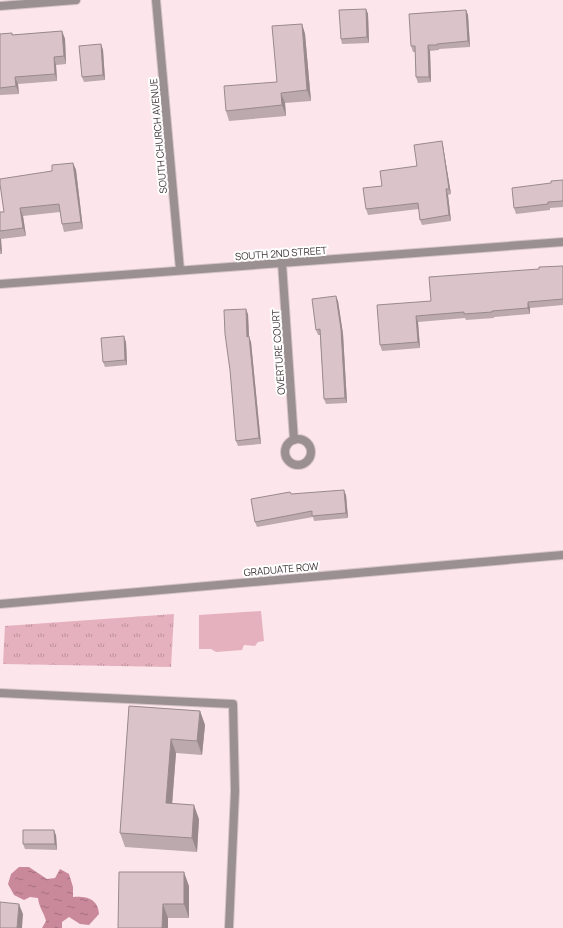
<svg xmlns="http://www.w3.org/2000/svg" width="563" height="928" font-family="Manrope,sans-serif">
  <defs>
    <pattern id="grass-tufts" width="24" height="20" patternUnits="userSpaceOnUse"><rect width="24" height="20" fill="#e6b1be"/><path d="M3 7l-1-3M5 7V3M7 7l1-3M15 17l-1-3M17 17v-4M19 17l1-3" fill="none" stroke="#bc919b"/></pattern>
    <pattern id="water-ripples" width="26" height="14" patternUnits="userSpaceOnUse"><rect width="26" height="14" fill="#ca899a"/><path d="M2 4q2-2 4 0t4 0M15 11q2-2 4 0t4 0" fill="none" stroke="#a5717e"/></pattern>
  </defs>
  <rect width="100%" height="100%" fill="#fce6eb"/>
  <!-- grass -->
  <path fill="url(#grass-tufts)" d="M174,614L171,667L3,664L5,626Z"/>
  <!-- pitch -->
  <path fill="#e6b1be" d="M261,611L264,641L258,642L255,646L244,645L242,650L216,652L211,649H199V615Z"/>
  <!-- water -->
  <path fill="url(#water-ripples)" d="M19,867H29L47,879L55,878L60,869L69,874L73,887V897C87,896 98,899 99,914L89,925L80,924L69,917L62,922V928H42L46,921C44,912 39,908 38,898L30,897L24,900L14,895L8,884L11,874Z"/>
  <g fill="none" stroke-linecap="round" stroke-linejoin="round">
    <defs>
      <path id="service" d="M0,693L233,704L235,791L229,928"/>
      <path id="minor" d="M156,0L180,270
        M0,6L76,0
        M282,263L294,440
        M0,284L563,242
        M285 452a13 13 0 1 1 26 0a13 13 0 1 1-26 0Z
        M0,604L563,555"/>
    </defs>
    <!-- service casing -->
    <use href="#service" stroke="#d6c3c7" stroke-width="10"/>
    <!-- minor casing -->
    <use href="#minor" stroke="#d6c3c7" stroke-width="10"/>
    <!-- service -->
    <use href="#service" stroke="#9a9092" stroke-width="8"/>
    <!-- minor -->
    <use href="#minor" stroke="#9a9092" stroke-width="8"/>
  </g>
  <!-- wall -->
  <path fill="#bba9ad" d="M366,9L368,14L369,43L342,44L341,39Z
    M466,10L468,15L470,47L439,49V50L430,51L431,82L418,83L416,77L415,52H413L411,46Z
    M302,24L305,34L311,101L285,103L286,116L229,121L226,111L277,82Z
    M62,31L65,39L66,64L56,65L57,81L18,84L19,94L0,95V34L12,33V35Z
    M101,44L103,50L105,80L84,82L82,77Z
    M443,146L451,194L448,195L451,221L422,225L420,220L419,209L368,215L366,209L382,186L417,166Z
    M73,163L76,170L83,229L64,232L62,224L60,212L23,216L26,236L1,239L2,254H0V212H4L52,171Z
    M563,180V207L550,208V210L516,214L514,208L551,183Z
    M563,266V305L530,308V314L494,317V318L466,320L465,318L418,322L420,348L382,351L380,345L431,301L539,269Z
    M338,301L343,334L347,403L326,404L324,399L320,335H318L316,330Z
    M248,314L249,337L251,342L261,444L238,446L236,441L230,370Z
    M126,342L127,365L105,367L103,362Z
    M291,494L346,495L348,518L314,521L313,517L257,527L255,522Z
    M129,706L200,711L205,725L202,755L176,753L172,804L199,819L197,852L125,847L120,833Z
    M56,835L57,850L25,849L23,844Z
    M189,886V918H168V928H118Z"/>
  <!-- shaded-wall -->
  <path fill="#99898d" d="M366,9L368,14L369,43L367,37Z
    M466,10L468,15L470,47L468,41Z
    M302,24L305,34L311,101L307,90Z
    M62,31L65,39L66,64L64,56Z
    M101,44L103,50L105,80L103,75Z
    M428,45L430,51L431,82L429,77Z
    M54,57L56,65L57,81L55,74Z
    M15,77L18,84L19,94L16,86Z
    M281,93L285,103L286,116L282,105Z
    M442,141L443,146L451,194L449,189Z
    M73,163L76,170L83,229L81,222Z
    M446,189L448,195L451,221L449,215Z
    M20,208L23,216L26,236L23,228Z
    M0,238L1,239L2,254L0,249Z
    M336,296L338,301L343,334L347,403L345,398Z
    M528,302L530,308V314L528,308Z
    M246,309L248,314L249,337L251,342L261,444L259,438L247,337Z
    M416,316L418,322L420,348L418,342Z
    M124,336L126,342L127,365L125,360Z
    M344,490L346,495L348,518L346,513Z
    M200,711L205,725L202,755L197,741Z
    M171,739L176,753L171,818L166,803Z
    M194,805L199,819L197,852L192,838Z
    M54,830L56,835L57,850L55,844Z
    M184,872L189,886V918L184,904Z
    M19,904L23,914L22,928H17Z
    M163,904L168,918V928H162Z"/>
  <!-- building -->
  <path fill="#dac4c9" stroke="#99898d" d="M366,9L367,37L341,39L339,10Z
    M466,10L468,41L437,44V45H428L429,77H416L415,46H411L409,14Z
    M302,24L307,90L281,93L282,105L226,111L224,86L277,82L272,26Z
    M62,31L64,56L54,57L55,74L15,77L16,86L0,88V34L12,33V35Z
    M101,44L103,75L82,77L79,46Z
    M442,141L449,189H446L449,215L420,220L418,203L366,209L363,188L382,186L380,171L417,166L414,145Z
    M73,163L81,222L62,224L59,204L20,208L23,228L0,231V212H4L0,184V179L52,171V165Z
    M563,180V201L548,202V204L514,208L512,188L551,183V181Z
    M563,266V299L528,302V308L492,311V312L464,314V312L416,316L418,342L380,345L377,305L431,301L429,277L539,269V267Z
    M336,296L341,329L345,398L324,399L320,329L316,330L312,299Z
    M246,309L247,337L249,336L259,438L236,441L230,370L225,334L224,310Z
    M124,336L125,360L103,362L101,338Z
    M344,490L346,513L312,516V511L255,522L251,499L290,492L291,494Z
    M129,706L200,711L197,741L171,739L166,803L194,805L192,838L120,833Z
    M23,830H54L55,844H23Z
    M119,872H184V904H163L162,928H118Z
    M0,902L19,904L17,928H0Z"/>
  <g text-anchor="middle" stroke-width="4" stroke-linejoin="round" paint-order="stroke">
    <!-- street labels -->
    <g font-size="10" fill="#3e3537" stroke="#fff">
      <text transform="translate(158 136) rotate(-95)" y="4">SOUTH CHURCH AVENUE</text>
      <text transform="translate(281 253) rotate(-4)" y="4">SOUTH 2ND STREET</text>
      <text transform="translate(278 352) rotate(-94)" y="4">OVERTURE COURT</text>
      <text transform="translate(281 569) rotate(-5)" y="4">GRADUATE ROW</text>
    </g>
  </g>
</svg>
